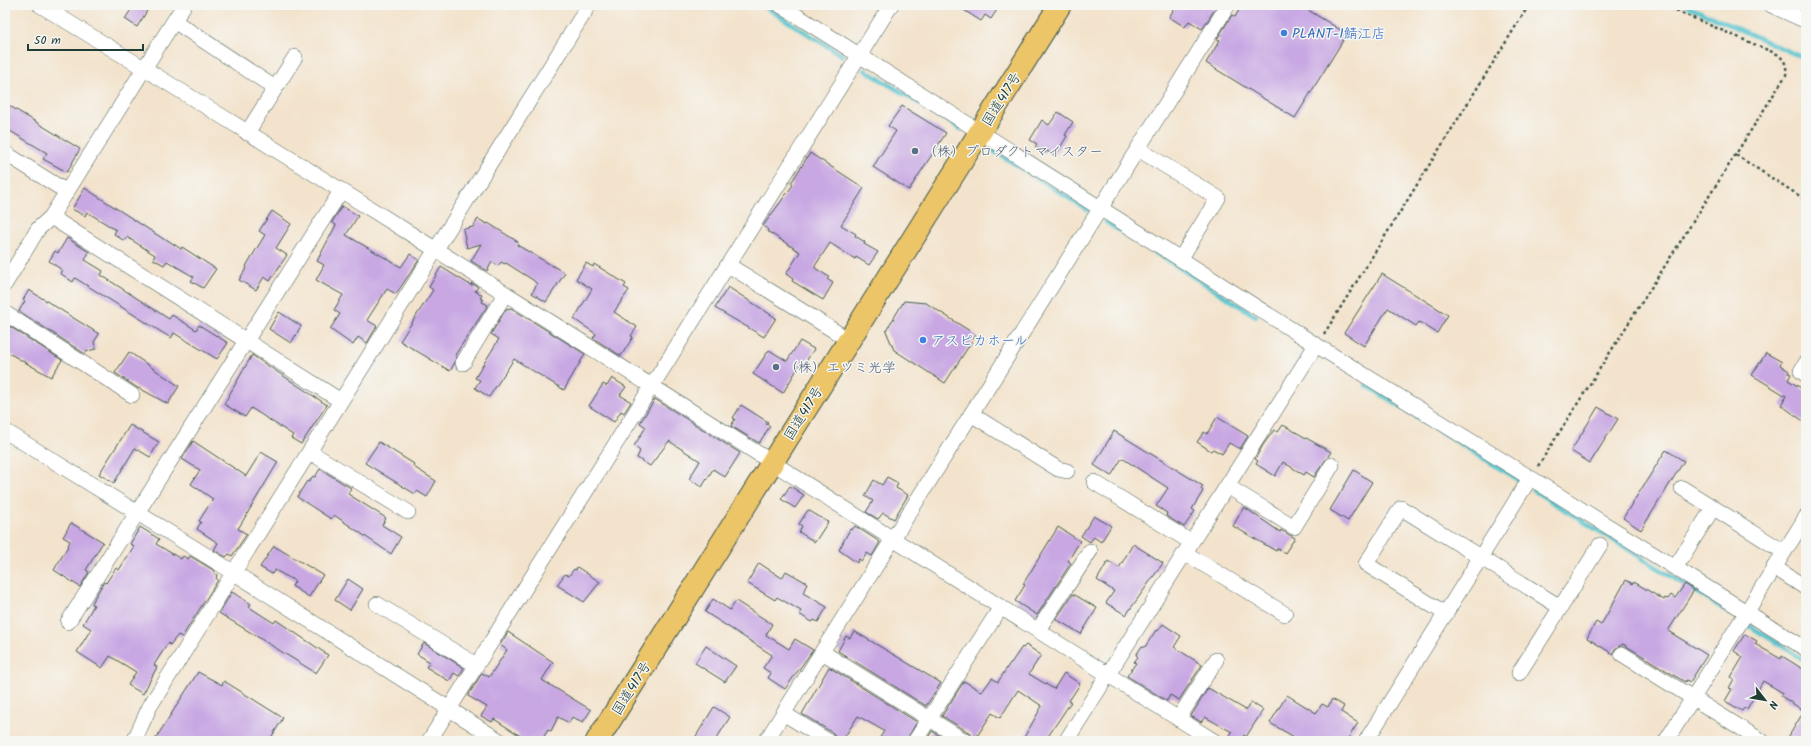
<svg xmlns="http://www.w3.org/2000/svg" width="1811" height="746" font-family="Kalam,'Klee One',sans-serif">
  <rect width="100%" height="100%" fill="#f6f6f2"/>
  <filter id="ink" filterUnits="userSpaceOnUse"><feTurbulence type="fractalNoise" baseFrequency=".025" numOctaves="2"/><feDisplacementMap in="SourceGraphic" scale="8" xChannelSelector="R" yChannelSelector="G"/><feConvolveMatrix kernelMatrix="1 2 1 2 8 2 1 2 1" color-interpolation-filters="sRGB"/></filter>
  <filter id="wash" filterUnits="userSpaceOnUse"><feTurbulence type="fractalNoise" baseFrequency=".012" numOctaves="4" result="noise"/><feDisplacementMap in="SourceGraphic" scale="16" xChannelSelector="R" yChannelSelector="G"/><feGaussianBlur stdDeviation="0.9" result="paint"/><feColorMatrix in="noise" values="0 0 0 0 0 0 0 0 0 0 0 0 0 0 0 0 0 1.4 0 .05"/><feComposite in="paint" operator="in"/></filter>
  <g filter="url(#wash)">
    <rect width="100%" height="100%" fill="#f3e3cc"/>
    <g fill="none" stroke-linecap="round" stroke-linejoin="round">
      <!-- stream -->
      <path stroke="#58c5cf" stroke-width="4.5" d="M762,5L843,56
        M1685,5L1806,59
        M865,70L961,129
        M994,151L1088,210
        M1106,222L1256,316
        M1366,385L1520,481
        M1533,490L1733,615
        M1748,625L1806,661"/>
    </g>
    <g id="blocks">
      <!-- building -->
      <path fill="#c8a7e3" d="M134,5H138L147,11L137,27L125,19Z
        M956,5H1000L991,19L985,15L981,21Z
        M1177,5H1215L1217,6L1202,29L1189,21L1185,27L1169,17Z
        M1242,5H1300L1347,34L1295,118L1206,63L1220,40L1217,39L1232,15L1235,17Z
        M5,103L80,149L67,172L43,159L47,153L5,128Z
        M902,106L946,133L909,190L873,167L896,131L888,126Z
        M1058,112L1073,122L1065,135L1067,136L1055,156L1047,151L1045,153L1035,147L1037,144L1030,140L1042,120L1049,125Z
        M810,153L864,188L841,225L856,234L855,236L865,242L864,244L878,252L869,265L856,257L855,259L830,243L815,266V268L829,277L827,279L833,283L823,300L792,281L793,279L786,274L800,252L767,231L768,229L763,226L793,185L791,183Z
        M85,188L165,240L166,239L181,249L182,247L216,269L203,288L191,281L194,277L167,261L164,265L153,259L155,255L127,237L124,241L114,234L116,230L87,212L85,216L72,209Z
        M342,206L358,216L346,235L401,267L410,254L419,260L396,294L387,289L367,320L377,326L367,343L358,337L353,345L330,329L340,314L334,310L343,295L316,280L324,265L317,261L336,225L332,222Z
        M272,211L291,224L276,248L287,255L270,281L264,277L256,290L239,280L247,267L246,266L265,235L259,231Z
        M478,219L487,224L488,223L518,242L517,245L565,273L546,302L532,293L537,284L533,280L506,263L505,264L501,262L498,266L492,262L487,271L471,261L481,244L467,248L463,229L473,227Z
        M67,238L89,252L85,260L103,271L101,275L169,319L172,315L196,330L199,325L228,343L217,359L174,333L171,338L75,278L73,282L60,273L62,270L49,261L55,251L58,253Z
        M586,263L593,267L594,264L626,284L624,287L629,290L614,312L637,327L631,336L633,337L621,356L593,338L596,334L574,319L592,289L576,279Z
        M441,267L472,286L471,283L478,287L475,291L482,295L480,298L483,300L482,302L488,305L455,355L457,356L454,364L450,371L400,341L433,290L429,287Z
        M1382,274L1448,315L1437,333L1419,322L1416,326L1388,308L1364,346L1344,333Z
        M728,287L776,318L764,337L715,308Z
        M29,290L99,334L94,342L96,349L87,351L85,354L19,311L25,301L23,300Z
        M904,301L926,303L976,335L945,383L894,350L886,331Z
        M511,308L585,354L564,390L514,359L489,397L475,388L480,380L475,378L499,339L491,334L506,309Z
        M279,312L301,326L291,343L269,329Z
        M9,326L62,360L51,377L5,351V332Z
        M800,341L814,349L805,363L802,361L783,393L753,374L769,350L787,361Z
        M129,352L179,386L168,404L139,388V389L115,373Z
        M1766,353L1782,362L1780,365L1789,371L1788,373L1791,374L1788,380L1806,391V423L1781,405L1786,396L1752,375Z
        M252,355L327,405L301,444L291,438L293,435L251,408L245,417L224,404Z
        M612,378L626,387L620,395L631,402L624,413L621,411L614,422L589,406L603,384L607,386Z
        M655,399L740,453L725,477L713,469L702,487L689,479L700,461L669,441L650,466L637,458L640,451L634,446L646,427L640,423Z
        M741,405L768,422L766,424L770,426L759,443L731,426L735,419L733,418Z
        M1598,407L1618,419L1590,463L1571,451Z
        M1217,417L1248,436L1240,449L1229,443L1222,454L1213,449L1211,451L1197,442L1204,432L1207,434Z
        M130,425L159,442L150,457L135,448L114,483L99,474Z
        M1283,425L1331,452L1314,477L1306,472L1304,475L1283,462L1275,476L1256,464L1258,461L1255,459L1263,445L1274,430L1278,432Z
        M1114,431L1203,486L1201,489L1203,491L1192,509L1195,511L1184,527L1166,516L1167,513L1156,506L1168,488L1122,458L1111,476L1094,465Z
        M193,441L246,476L261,452L278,462L238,529L247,534L232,556L229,554L226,557L214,550L218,543L197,529L201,522L199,521L213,499L191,484L200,470L182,459Z
        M379,442L414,464L413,466L417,469L436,481L427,497L417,491L415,494L365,463Z
        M1666,450L1684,461L1641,530L1623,518Z
        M320,469L351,488L348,494L386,518L382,525L401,537L391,554L334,515L331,519L297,497L307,481L309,482L313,476L315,477Z
        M1354,470L1372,482L1348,521L1330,510Z
        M887,477L898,483L896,488L908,495L894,519L883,513L878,519L866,512L873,501L865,496L874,480L882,485Z
        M790,486L804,495L795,508L781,499Z
        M1244,507L1280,532L1281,530L1295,538L1285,553L1277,548L1276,551L1233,526Z
        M808,510L828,522L815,542L799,532L802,526L799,524Z
        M1094,516L1111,526L1101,542L1094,537L1090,542L1081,536Z
        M71,523L103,542L86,570L89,572L80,587L54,570L68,546L70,541L63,537Z
        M855,526L880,542L872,556L867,553L862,561L859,559L857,563L839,550L850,529L852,530Z
        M140,527L159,539L156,544L181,559L183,556L188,559L190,556L215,571L214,573L217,575L216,578L218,580L182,637L178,635L170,645L168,643L154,665L157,667L143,694L128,685L136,672L110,656L102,668L77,652L91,629L83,624L94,605L92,604L95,597L104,582L106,583L116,568L119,570L134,546L130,544Z
        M1058,527L1080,541L1068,561L1071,563L1037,615L1015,601L1025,585L1023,584Z
        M1133,544L1163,563L1126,615L1106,603L1114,591L1097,580L1108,561L1119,568Z
        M274,546L323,575L309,597L292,586L295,581L275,570L272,574L260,567Z
        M759,563L782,578L786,571L807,583L803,593L827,607L818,622L814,620L812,622L799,614L801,611L777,597L775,600L747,583Z
        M577,567L600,582L584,602L557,585L565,574L569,576L574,569L576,570Z
        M348,579L363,589L350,610L335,600Z
        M1626,580L1633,584L1634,582L1664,600L1665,598L1668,599L1671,595L1675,598L1685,584L1694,590L1668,631L1707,655L1690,682L1686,680L1685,682L1623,644L1615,649L1613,654L1587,638L1596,622L1601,625Z
        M232,592L251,604L249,607L274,623L276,620L328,655L316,673L219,613Z
        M1073,594L1097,608L1081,634L1056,619Z
        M713,599L730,610L736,601L772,624L766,635L789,649L795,639L813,650L785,689L768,678L771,673L763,668L772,655L705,612Z
        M1163,624L1181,636L1174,647L1202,665L1179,700L1170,695L1167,701L1127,676L1136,663L1134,662L1138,657L1136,655L1142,646L1145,647L1156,630L1158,631Z
        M854,631L941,683L926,706L838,651L846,636L850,638Z
        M508,632L553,662L542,680L591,710L583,722L572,717L569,723L558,717L551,731L548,730L541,741H516L519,735L494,719L492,722L481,716L487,707L468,696L482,673L489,677L507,650L500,645Z
        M1745,634L1757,641L1755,644L1781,659L1782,656L1806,671V741H1786L1804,711L1781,696L1783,693L1763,681L1747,709L1744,708L1742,711L1725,701L1732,689L1729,688L1734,679L1731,677L1743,657L1734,651Z
        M424,643L464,668L459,676L454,673L449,681L426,667L430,662L417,654Z
        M1026,645L1041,655L1029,674L1054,689L1064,673L1080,684L1069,701L1071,702L1045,741H1022L1042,706L1018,690L1000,718L992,713L974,741L970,733L942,716L964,681L982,692L992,678L998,682L1010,663H1011L1022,647L1023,648Z
        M706,646L736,666L725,682L695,663Z
        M829,667L917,722L906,741H878L884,731L858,716L842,741H837L833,733L802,714Z
        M198,672L222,685L224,681L283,718L269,741H154Z
        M1208,688L1246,710L1251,702L1263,710L1246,737L1244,735L1241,741H1226L1232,732L1205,717L1201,722L1191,716Z
        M1287,695L1316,713L1322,704L1328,707L1332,699L1344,706L1341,712L1358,723L1346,741H1301L1270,723Z
        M714,707L730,717L715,741H693Z
        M932,731L948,741H926Z"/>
    </g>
  </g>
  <g filter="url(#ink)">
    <use href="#blocks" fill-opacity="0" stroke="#3f564b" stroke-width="1"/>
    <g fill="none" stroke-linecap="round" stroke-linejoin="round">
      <defs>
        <path id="street" d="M40,5C435,244 822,497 1214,741
          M780,5L1316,345L1806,649
          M1771,5L1806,21
          M174,21L275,88
          M247,133L295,57
          M1138,149L1218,198L1181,258
          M5,153L67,192
          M51,217L341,401
          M728,265L849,340
          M5,284L38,229L51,217L184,5
          M5,313L132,395
          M463,363L505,294
          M1806,363L1801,371L1806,375
          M971,414L1058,469L1067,471
          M5,431L233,572L500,741
          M310,452L408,512
          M1094,482L1191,542
          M1227,486L1294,527L1332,465
          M1682,488L1784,552
          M1185,553L1285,614
          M1774,567L1806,588
          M1675,568L1713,508
          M377,604L476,665
          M1446,614L1366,564L1401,508L1560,607
          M68,622L341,191
          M1038,630L1090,551
          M822,652L965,741
          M1622,654L1762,741
          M1519,673L1600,545
          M783,713L828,741
          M1178,719L1216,660
          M134,741L150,706L589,5
          M429,741L891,5
          M766,741L1228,5
          M915,741L1001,607
          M1066,741L1316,345
          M1366,741L1530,478
          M1666,741L1806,517"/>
        <path id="highway" d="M597,741L1060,5"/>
      </defs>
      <!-- street casing -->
      <use href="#street" stroke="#3f564b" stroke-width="16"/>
      <!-- highway casing -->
      <use href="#highway" stroke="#3f564b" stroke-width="24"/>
      <!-- path -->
      <path stroke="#3f564b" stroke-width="2.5" stroke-dasharray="3 3" stroke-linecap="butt" d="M1736,155L1806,200
        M1324,334L1529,5
        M1538,466L1786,75C1787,65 1785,60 1777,54L1663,5"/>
      <!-- street -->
      <use href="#street" stroke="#fff" stroke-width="15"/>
      <!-- highway -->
      <use href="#highway" stroke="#edc569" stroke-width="22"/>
    </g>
  </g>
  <!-- markers -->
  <g fill="#3f7fe0" stroke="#f6f6f2" stroke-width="1.5">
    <circle cx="1284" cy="33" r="4"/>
    <circle cx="923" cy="340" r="4"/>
  </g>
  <g fill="#5c6f8a" stroke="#f6f6f2" stroke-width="1.5">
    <circle cx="915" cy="151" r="4"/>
    <circle cx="776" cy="367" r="4"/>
  </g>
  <g text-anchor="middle" stroke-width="3" stroke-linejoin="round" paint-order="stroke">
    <!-- shop labels -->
    <g font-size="14" fill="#366cbe" stroke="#f6f6f2" text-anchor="start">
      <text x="1292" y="38">PLANT-1鯖江店</text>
      <text x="931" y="345">アスピカホール</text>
    </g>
    <!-- street labels -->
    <g font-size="14" fill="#1f3d34" stroke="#f6f6f2">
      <text transform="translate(1001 99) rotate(-58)" y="5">国道417号</text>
      <text transform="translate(803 413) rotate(-58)" y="5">国道417号</text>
      <text transform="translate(631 688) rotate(-58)" y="5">国道417号</text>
    </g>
    <!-- service labels -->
    <g font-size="14" fill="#4e5e75" stroke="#f6f6f2" text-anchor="start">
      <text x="923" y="156">（株）プロダクトマイスター</text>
      <text x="784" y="372">（株）エツミ光学</text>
    </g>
  </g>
  <!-- margin -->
  <rect width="1811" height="746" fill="none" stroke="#f6f6f2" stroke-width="20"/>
  <!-- north arrow -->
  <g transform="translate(1765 700) rotate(121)" stroke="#f6f6f2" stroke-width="3" paint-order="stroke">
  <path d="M0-3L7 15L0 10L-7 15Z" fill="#1f3d34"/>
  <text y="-6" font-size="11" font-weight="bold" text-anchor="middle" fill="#1f3d34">N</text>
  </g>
  <!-- scale -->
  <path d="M28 44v6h115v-6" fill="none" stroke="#1f3d34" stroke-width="2"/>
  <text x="34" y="44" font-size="12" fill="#1f3d34" stroke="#f6f6f2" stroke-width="3" paint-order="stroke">50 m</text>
</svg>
